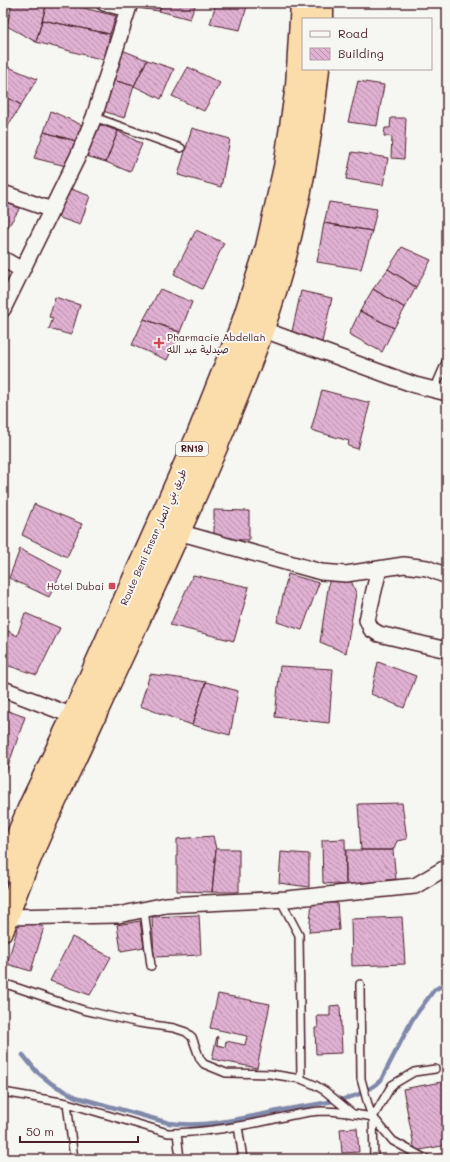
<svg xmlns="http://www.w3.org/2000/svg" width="450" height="1162" font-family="Mali,'Playpen Sans Arabic',sans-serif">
  <defs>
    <pattern id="building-back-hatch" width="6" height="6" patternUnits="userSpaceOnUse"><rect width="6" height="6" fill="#e0b1d2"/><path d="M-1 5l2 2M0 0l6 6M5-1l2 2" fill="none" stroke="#b88fab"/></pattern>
  </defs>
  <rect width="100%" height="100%" fill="#f6f6f2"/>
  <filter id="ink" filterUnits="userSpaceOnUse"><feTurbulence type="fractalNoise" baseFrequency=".025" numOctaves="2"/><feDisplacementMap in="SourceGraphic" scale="8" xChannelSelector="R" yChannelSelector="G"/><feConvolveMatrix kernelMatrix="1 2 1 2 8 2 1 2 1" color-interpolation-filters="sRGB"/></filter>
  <g filter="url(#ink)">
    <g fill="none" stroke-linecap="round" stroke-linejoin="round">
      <!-- stream -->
      <path stroke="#8089aa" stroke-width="4.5" d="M23,1055L36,1071L52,1084L76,1097L169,1123C211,1129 254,1115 294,1108C315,1104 337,1102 357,1095C366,1091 374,1087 381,1080L412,1020L434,990L447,983"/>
    </g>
    <!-- building -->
    <path fill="url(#building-back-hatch)" stroke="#4a1f2b" d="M12,3H47L36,42L7,26Z
      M47,3H64L116,16L110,34L42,20Z
      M138,3H163L159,11L137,8Z
      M163,3H196L190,19L159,11Z
      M216,3H248L240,30L210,24Z
      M42,20L110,34L104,60L36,42Z
      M122,50L147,60L134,86L110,79Z
      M147,60L174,69L161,99L134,86Z
      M6,66L37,79L21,105L3,95V71Z
      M188,67L220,83L204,111L172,96Z
      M110,79L134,86L124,118L100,110Z
      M358,81L384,85L377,126L348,122Z
      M3,95L21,105L9,124L3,121Z
      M51,111L84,126L76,141L44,132Z
      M391,118H406L404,159L391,158L392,137L384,136L385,128H390Z
      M3,121L9,124L3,137Z
      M95,123L118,131L106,162L83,155Z
      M192,128L230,139L221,187L178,175Z
      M118,131L142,144L130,172L106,162Z
      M44,132L76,141L66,166L34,158Z
      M352,152L388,158L383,185L346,179Z
      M68,188L90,196L80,225L57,217Z
      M4,202L20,208L3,235V205Z
      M329,202L377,209L372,231L324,223Z
      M324,223L372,231L361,269L317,262Z
      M196,230L224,243L202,289L174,274Z
      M402,247L431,260L416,287L388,269Z
      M388,269L416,287L405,308L373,289Z
      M160,289L192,302L180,332L144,319Z
      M373,289L405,308L394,328L360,311Z
      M301,291L332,298L322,342L291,336Z
      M55,297L80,305L71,335L49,329L53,318L49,317Z
      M360,311L394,328L382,352L349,334Z
      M144,319L180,332L167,360L132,345Z
      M322,390L370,403L358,449L348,446L349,441L311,430Z
      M34,504L82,524L67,557L22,535Z
      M214,510L249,511V540L214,539Z
      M20,549L62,571L49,597L9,578Z
      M288,574L319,583L302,630L277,622Z
      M193,575L249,587L234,641L170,625Z
      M330,575L350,578L356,593L346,653L320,642Z
      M25,613L60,628L37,675L3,664V628L17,636Z
      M378,662L416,676L404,708L371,694Z
      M280,666L333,669L329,723L275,717Z
      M150,674L206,682L192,725L140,706Z
      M206,682L238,691L230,735L192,725Z
      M3,709L25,717L3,781Z
      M402,803L407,839L397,841L393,850H361L358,804Z
      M213,836L216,849L212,892L177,891V839Z
      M345,839L346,885L323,883L322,840Z
      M216,849H239V892H212Z
      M346,850H393L396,879L346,885Z
      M281,852L309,854V887L279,883Z
      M312,902L337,903L339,930L309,932Z
      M199,915L201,955L154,957L152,917Z
      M402,917L405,964L352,966L351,919Z
      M20,920L44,927L31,971L7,964Z
      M140,921L144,947L121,951L117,925Z
      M72,937L111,957L90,995L50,981Z
      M218,994L270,1004L257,1068L212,1059L217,1036L218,1037L217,1045L225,1047L226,1041L245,1045L247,1036L210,1028Z
      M340,1005L342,1053L316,1054L315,1028H318L317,1016H330V1006Z
      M447,1081V1145L415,1151L403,1089Z
      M357,1128L359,1152L342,1153L340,1129Z
      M24,1155V1159H3V1156Z"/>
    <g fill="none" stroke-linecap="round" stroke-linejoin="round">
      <defs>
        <path id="lane" d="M94,117L181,148
          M434,390L447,360
          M280,899L299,935L301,1079
          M144,909L151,966
          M3,983L83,1010L139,1023L174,1028L186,1032L192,1037L200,1059L204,1064L226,1073L270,1074L301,1079L315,1085L325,1091L353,1114
          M360,984L361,1079L369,1108L373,1117L393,1141L426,1159
          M3,1092L67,1103L168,1133C199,1133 231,1128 261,1122C281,1118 301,1112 322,1111C339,1111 356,1114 373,1117
          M67,1103L74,1159
          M238,1126L243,1159
          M177,1133L180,1159
          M374,1159L373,1117L392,1085L414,1072L435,1069
          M437,1159L447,1158"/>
        <path id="street" d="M104,3L128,9
          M3,193L52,210
          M3,259L22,270
          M3,309L78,156L94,117L130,3
          M253,326L415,385L447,393
          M171,530L321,572L346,574L404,565L427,568L447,576
          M379,569L367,620L371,629L379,634L447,650
          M3,689L81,719
          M3,917L118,915L166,905L287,899L415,886L447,867"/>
        <path id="highway" d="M322,19V3
          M3,871L30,806L73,716L198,435L243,322L267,247L285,167L297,86L302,3
          M3,929C27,856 62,787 94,717C152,589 214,463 262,331C292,247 309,157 318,69"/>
      </defs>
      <!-- lane casing -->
      <use href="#lane" stroke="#4a1f2b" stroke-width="10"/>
      <!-- street casing -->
      <use href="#street" stroke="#4a1f2b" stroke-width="18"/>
      <!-- highway casing -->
      <use href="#highway" stroke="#4a1f2b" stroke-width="25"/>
      <!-- lane -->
      <use href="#lane" stroke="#f6f6f2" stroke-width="7"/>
      <!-- street -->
      <use href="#street" stroke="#f6f6f2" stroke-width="15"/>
      <!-- highway -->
      <use href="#highway" stroke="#faddab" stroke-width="22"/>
    </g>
  </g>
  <!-- markers -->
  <g fill="#d1495b" stroke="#f6f6f2" stroke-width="1.5">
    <path d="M157 337h4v4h4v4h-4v4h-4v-4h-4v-4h4z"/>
    <rect x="108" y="582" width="8" height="8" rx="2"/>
  </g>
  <g text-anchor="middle" stroke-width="4" stroke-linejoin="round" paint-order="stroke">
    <!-- shield labels -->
    <rect fill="#f6f6f2" stroke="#7e6067" stroke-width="1" x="176" y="442" width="32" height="14" rx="3"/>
    <g font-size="9" font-weight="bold" fill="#4a1f2b">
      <text x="192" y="452">RN19</text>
    </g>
    <!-- poi labels -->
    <g font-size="10" fill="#4a1f2b" stroke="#f6f6f2" text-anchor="start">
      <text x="167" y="341">Pharmacie Abdellah<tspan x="167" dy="12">صيدلية عبد الله</tspan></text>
      <text x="104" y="590" text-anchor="end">Hotel Dubai</text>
    </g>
    <!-- street labels -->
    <g font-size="10" fill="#4a1f2b" stroke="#f6f6f2">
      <text transform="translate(153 537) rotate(-66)" y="4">Route Beni Ensar طريق بني انصار</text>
    </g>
  </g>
  <!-- margin -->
  <rect width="450" height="1162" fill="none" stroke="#f6f6f2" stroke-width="16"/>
  <rect x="8" y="8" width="434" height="1146" fill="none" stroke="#4a1f2b" stroke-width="1.5" filter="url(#ink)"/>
  <!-- legend -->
  <rect x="302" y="18" width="130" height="52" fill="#f6f6f2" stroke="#b1a0a2"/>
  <rect x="310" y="31" width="20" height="6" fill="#f6f6f2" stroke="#b1a0a2"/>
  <text x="338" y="38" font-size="12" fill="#4a1f2b">Road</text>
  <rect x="310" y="48" width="20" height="12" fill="url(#building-back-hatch)" stroke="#b1a0a2"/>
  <text x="338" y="58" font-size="12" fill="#4a1f2b">Building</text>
  <!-- scale -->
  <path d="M20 1136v6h118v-6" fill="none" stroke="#4a1f2b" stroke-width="2"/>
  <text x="26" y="1136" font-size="12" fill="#4a1f2b" stroke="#f6f6f2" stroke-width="3" paint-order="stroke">50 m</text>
</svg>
